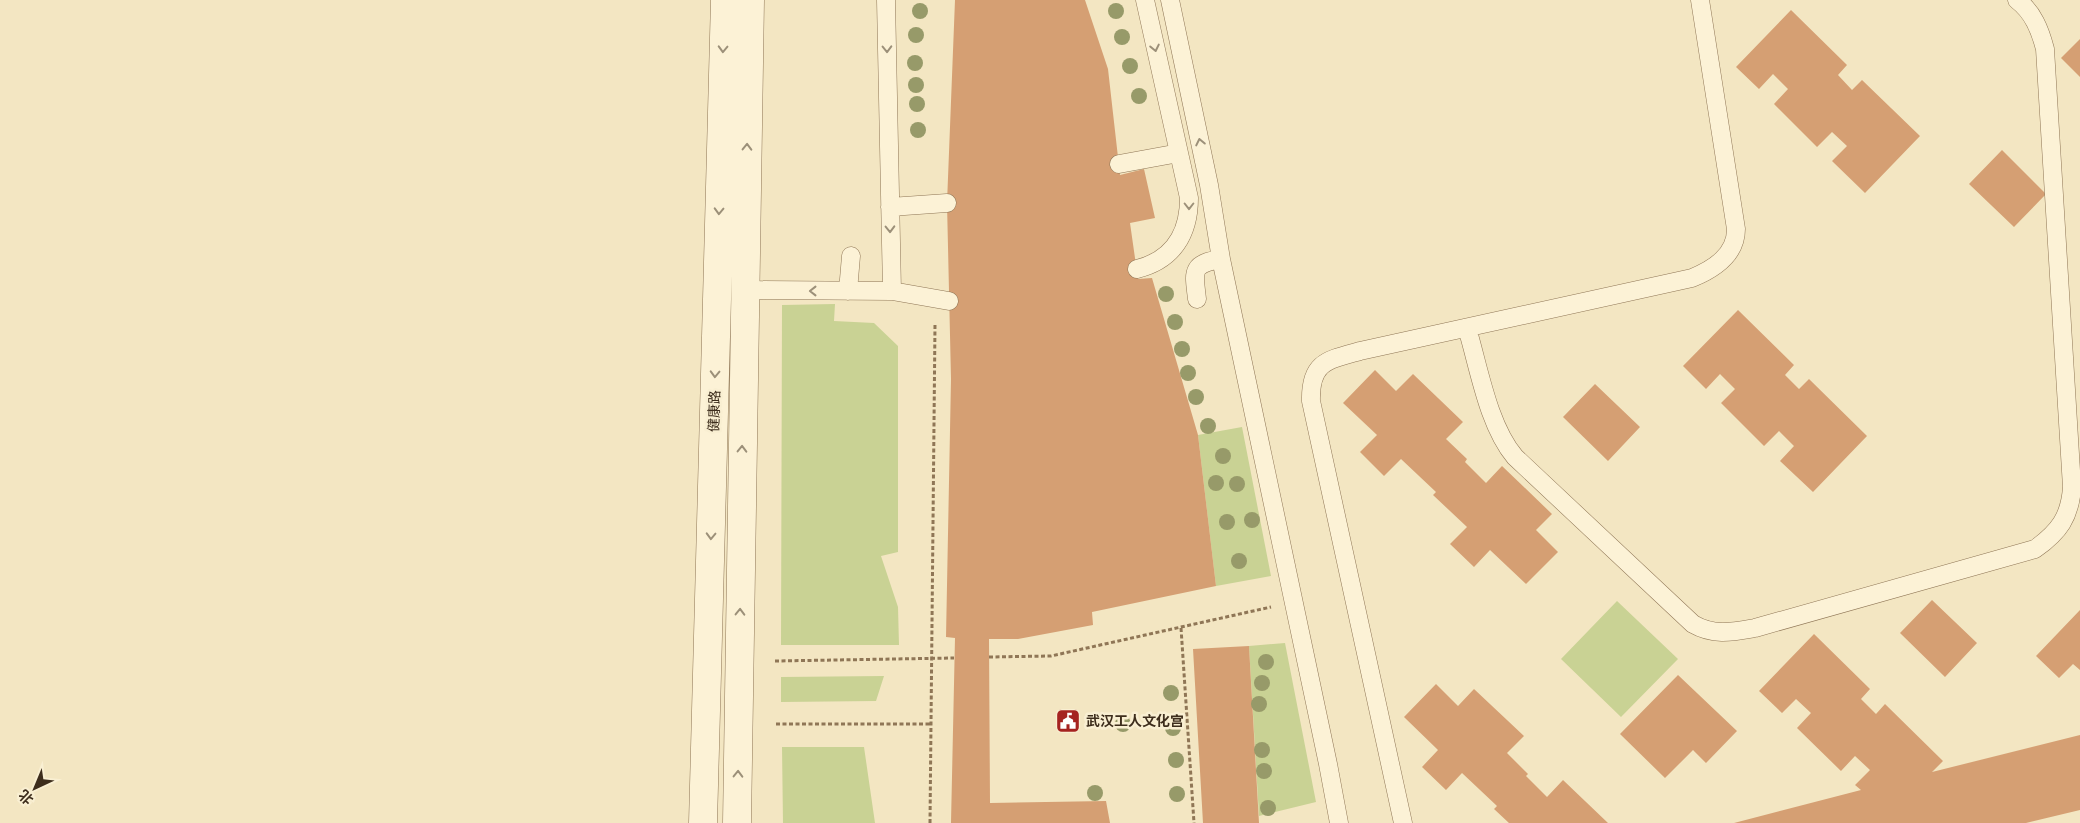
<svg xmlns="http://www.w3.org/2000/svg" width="2080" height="823" font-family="Merriweather,'Noto Sans SC',serif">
  <rect width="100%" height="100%" fill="#f3e6c2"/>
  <!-- green -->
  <path fill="#c9d294" d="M835,304L834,321L874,323L898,346V552L881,556L898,607L899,645H781L782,305Z
    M1242,427L1271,576L1216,586L1198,435Z
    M1617,601L1678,659L1621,717L1561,659Z
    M1285,643L1316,802L1259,816L1249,646Z
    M884,676L876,701L781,702V677Z
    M782,747H864L875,823H783Z"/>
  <!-- building -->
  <path fill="#d59f73" d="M955,0H1085L1108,69L1120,175L1144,169L1155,218L1130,223L1138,279L1152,278L1198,435L1216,586L1092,612L1093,625L1018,639H989L990,803L1106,801L1110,823H951L955,638L946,637L951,379L947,203Z
    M1791,10L1847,65L1838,75L1852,90L1862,80L1920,136L1865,193L1832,161L1847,146L1832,132L1817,147L1774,104L1788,89L1773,74L1759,89L1736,67Z
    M2080,39V77L2061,58Z
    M2002,150L2046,194L2014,227L1969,184Z
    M1738,310L1794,365L1785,375L1799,389L1809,379L1867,436L1813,492L1780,461L1794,446L1779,431L1764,446L1721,403L1735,389L1720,374L1706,389L1683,366Z
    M1375,370L1396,391L1413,374L1463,422L1446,439L1467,459L1465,462L1486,483L1502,466L1552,514L1536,530L1558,552L1526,584L1490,550L1474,567L1450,544L1467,527L1433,495L1436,492L1401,459L1384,476L1360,452L1377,435L1343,403Z
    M1595,384L1640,427L1608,461L1563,417Z
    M1932,600L1977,643L1945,677L1900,633Z
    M2080,610V670L2073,664L2059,678L2036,656Z
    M1814,634L1870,689L1861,699L1876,714L1885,704L1943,761L1932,772L2080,735V810L2026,823H1734L1861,790L1855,785L1870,770L1855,756L1841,771L1797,728L1811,713L1796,699L1782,713L1759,691Z
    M1249,646L1259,823H1203L1193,649Z
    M1678,675L1737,731L1706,763L1693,750L1665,778L1620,734Z
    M1436,684L1458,706L1474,689L1524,736L1507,753L1528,774L1526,776L1547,797L1563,780L1608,823H1509L1494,809L1497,806L1462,773L1446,790L1422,767L1438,750L1404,717Z"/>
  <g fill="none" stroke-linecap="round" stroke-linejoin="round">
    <defs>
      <path id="service" d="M886,0L892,291
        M1170,0L1209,185L1221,259L1328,764L1339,823
        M1119,164L1179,153
        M890,207L947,203
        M1137,269C1173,260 1189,234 1189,198L1145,0
        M745,290L892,291L949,301
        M848,291L851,256
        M1197,299C1194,272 1190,264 1221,259
        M1467,328C1479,368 1488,425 1515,457L1693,624C1714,636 1732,632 1755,628L2035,549C2059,532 2070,517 2072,487L2045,49C2040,30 2033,12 2017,0
        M1403,823L1311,401C1310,362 1327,360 1360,351L1692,278C1714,269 1736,255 1736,229L1700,0"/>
      <path id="tertiary" d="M703,823L725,0
        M737,823L750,0"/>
    </defs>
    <!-- service casing -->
    <use href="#service" stroke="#8f7656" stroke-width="19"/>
    <!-- tertiary casing -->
    <use href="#tertiary" stroke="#8f7656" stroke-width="29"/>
    <!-- path -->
    <path stroke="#8f7656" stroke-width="3" stroke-dasharray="4 2.5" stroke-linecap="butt" d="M1181,628L1194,823
      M989,657L1051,656L1271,607
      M775,661L954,658
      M776,724H931
      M930,823L935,324"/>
    <!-- service -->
    <use href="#service" stroke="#fcf2d6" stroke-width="18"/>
    <!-- tertiary -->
    <use href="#tertiary" stroke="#fcf2d6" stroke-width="28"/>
  </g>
  <!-- trees -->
  <g fill="#979a69">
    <circle cx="920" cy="11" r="8"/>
    <circle cx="1116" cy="11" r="8"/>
    <circle cx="916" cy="35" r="8"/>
    <circle cx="1122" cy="37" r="8"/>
    <circle cx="915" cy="63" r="8"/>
    <circle cx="1130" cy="66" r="8"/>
    <circle cx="916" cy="85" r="8"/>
    <circle cx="1139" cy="96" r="8"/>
    <circle cx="917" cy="104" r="8"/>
    <circle cx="918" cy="130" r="8"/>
    <circle cx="1166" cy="294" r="8"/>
    <circle cx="1175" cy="322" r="8"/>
    <circle cx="1182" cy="349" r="8"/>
    <circle cx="1188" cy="373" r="8"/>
    <circle cx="1196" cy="397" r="8"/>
    <circle cx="1208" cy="426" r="8"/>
    <circle cx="1223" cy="456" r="8"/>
    <circle cx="1216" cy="483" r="8"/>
    <circle cx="1237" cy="484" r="8"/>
    <circle cx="1252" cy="520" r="8"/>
    <circle cx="1227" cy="522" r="8"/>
    <circle cx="1239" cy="561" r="8"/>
    <circle cx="1266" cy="662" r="8"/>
    <circle cx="1262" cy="683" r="8"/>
    <circle cx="1171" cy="693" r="8"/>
    <circle cx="1259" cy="704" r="8"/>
    <circle cx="1123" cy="724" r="8"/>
    <circle cx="1173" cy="728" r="8"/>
    <circle cx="1262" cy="750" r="8"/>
    <circle cx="1176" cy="760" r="8"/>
    <circle cx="1264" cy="771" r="8"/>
    <circle cx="1095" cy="793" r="8"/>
    <circle cx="1177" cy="794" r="8"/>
    <circle cx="1268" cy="808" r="8"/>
  </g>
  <!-- one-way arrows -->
  <defs><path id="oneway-chevron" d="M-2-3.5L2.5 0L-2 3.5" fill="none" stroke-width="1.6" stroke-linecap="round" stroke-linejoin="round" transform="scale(1.25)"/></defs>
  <g stroke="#9c9079">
    <use href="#oneway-chevron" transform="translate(1155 48) rotate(78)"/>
    <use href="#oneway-chevron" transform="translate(723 49) rotate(92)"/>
    <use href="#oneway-chevron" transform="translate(887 49) rotate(89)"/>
    <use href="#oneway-chevron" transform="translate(1200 142) rotate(-102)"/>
    <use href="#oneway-chevron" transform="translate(747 147) rotate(-89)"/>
    <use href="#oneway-chevron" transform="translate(1189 206) rotate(90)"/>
    <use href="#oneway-chevron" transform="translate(719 211) rotate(92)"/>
    <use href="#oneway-chevron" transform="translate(890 229) rotate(89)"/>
    <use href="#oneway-chevron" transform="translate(813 291) rotate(-180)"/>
    <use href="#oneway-chevron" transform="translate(715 374) rotate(92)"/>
    <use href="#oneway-chevron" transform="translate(742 449) rotate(-89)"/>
    <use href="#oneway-chevron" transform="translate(711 536) rotate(92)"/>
    <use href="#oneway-chevron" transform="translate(740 612) rotate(-89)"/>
    <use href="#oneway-chevron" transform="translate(738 774) rotate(-89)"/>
  </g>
  <!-- icons -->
  <defs>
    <symbol id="civic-square" viewBox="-11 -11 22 22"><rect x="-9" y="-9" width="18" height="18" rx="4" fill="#a52320" stroke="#f9efd2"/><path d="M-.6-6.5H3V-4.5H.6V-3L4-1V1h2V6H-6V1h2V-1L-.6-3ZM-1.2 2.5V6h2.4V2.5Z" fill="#fff"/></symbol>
  </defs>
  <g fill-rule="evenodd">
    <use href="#civic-square" x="1054" y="707" width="28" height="28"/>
  </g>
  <g text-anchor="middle" stroke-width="5" stroke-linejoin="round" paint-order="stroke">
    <!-- street labels -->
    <g font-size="14" fill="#3d2d1c" stroke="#f9efd2">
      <text transform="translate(714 411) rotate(-88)" y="5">健康路</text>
    </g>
    <!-- poi labels -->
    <g font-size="14" font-weight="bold" fill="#3d2d1c" stroke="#f9efd2" text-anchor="start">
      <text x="1086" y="726">武汉工人文化宫</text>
    </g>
  </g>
  <!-- north arrow -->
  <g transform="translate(35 788) rotate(224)" stroke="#f9efd2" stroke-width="4" paint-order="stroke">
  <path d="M0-4L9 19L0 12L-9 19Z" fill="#3d2d1c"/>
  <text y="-8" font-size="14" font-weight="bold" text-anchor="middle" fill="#3d2d1c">北</text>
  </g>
</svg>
